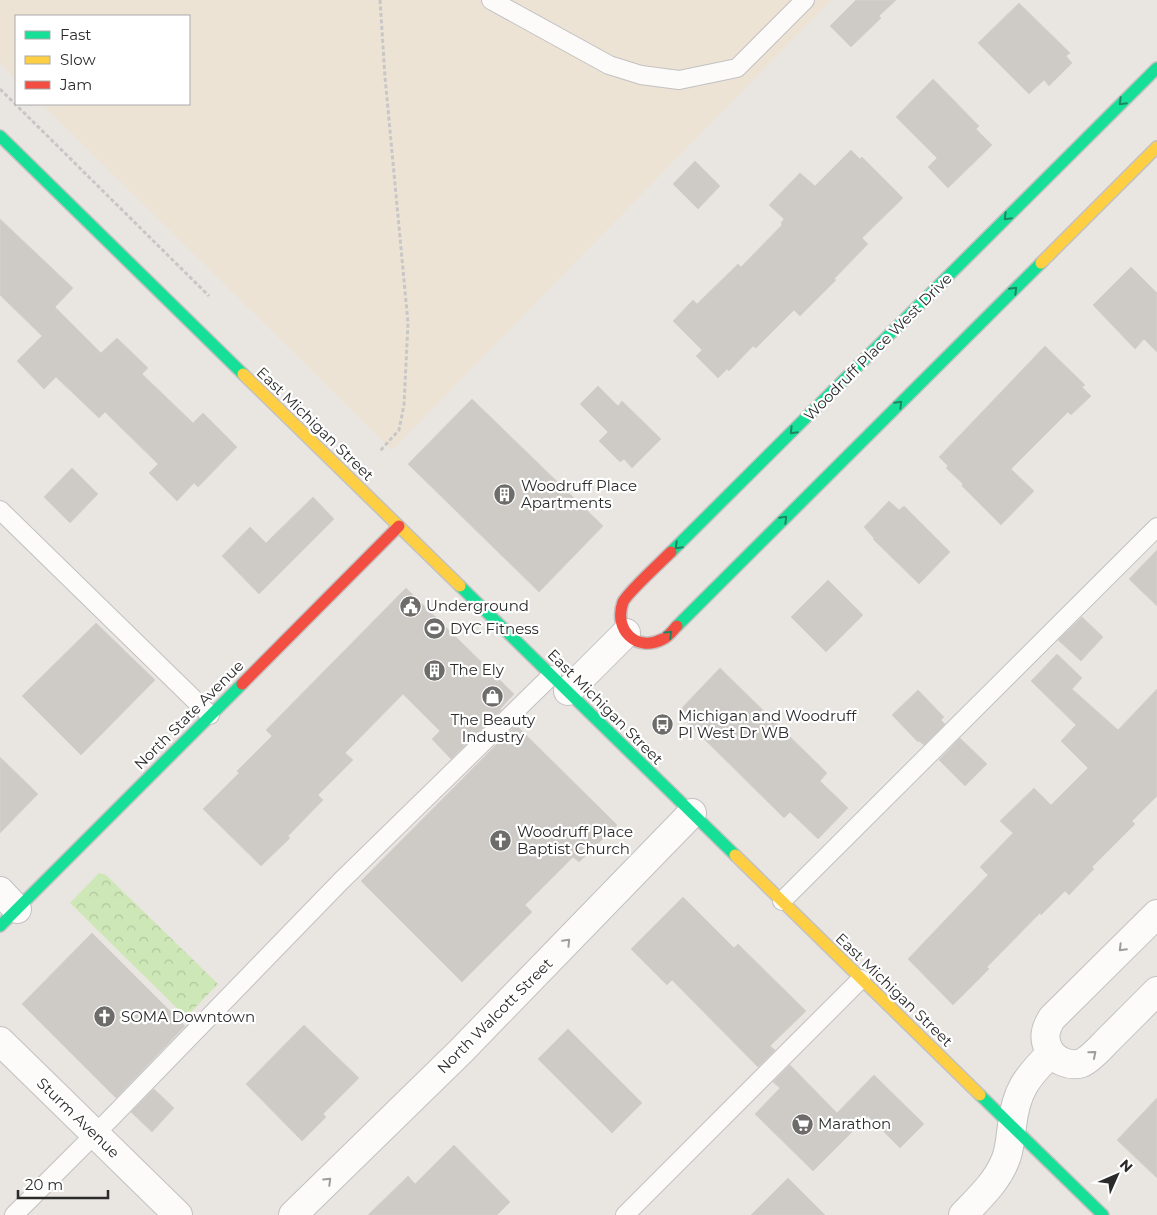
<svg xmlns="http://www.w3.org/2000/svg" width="1157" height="1215" font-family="Montserrat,sans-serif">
  <defs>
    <pattern id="park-crowns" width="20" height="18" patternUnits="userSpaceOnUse" patternTransform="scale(1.25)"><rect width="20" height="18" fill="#cee7b7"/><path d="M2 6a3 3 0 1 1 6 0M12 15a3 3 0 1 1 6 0" fill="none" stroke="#b1c69e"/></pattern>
  </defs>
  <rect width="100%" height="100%" fill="#e9e5e0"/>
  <!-- education -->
  <path fill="#ede3d4" d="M0,0H831L392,450L42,104H189V16H16V79L0,63Z"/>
  <!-- park -->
  <path fill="url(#park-crowns)" d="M99,873L106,875L218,984L186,1017L70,903Z"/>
  <!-- building -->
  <path fill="#cecbc7" stroke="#d4d1cc" d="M856,0H896L879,16L881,18L851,47L830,26Z
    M1019,3L1070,53L1066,56L1072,63L1049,86L1044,80L1029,94L978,43Z
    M933,79L979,126L976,129L992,145L948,188L928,167L937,158L896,117Z
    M851,150L860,159L862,157L903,198L862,238L868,244L834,279L836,280L800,316L794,310L756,348L753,346L729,371L727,369L718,378L696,356L702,350L673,321L693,300L697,304L738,264L741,267L782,225L781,223L784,219L769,205L800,173L815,186Z
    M695,161L720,186L698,209L673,184Z
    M0,219L73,288L55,307L101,353L117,338L148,368L142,374L193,423L203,413L237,447L198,487L194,483L177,501L149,473L158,464L105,412L99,418L56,377L44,389L17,361L42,336L0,295Z
    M1131,267L1157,293V352L1144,339L1135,349L1093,305Z
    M1045,346L1085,385L1082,387L1091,396L1071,415L1068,412L1011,469L1034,491L1001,525L962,486L963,484L946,468L948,466L939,457Z
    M598,386L618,406L622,401L661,439L632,468L624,459L620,462L599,441L608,432L580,404Z
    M472,399L603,526L539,592L408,464Z
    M72,468L98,494L70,523L44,497Z
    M313,497L334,519L259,594L222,556L250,527L266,543Z
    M889,501L899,510L904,506L950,552L919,584L873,539L874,538L864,527Z
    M1157,550V606L1129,579Z
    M828,580L863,615L826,652L791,617Z
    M406,588L514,694L500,709L501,710L451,759L432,739L440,731L403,694L345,753L353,760L318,795L323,800L288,836L290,838L261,866L203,809L239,773L237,771L272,736L266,730Z
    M1082,617L1103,637L1081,661L1058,640Z
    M96,623L155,680L81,755L22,696Z
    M1057,654L1082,678L1072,689L1118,730L1157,689V796L1132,821L1135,824L1092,867L1094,869L1069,895L1065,891L1041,915L1040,913L987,967L989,969L953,1005L908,959L988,875L980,867L1013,833L1000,821L1034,788L1051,805L1088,768L1061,741L1076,725L1031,681Z
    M720,668L827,773L820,781L848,808L818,839L790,812L784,818L687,722L688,720L679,711Z
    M918,690L944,717L941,720L945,724L924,745L919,741L918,742L892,715Z
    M516,725L617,825L579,862L573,857L525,905L532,912L462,982L361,881Z
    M960,738L987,764L965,786L939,760Z
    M0,757L38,794L0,833Z
    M683,897L734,948L738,944L806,1011L770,1046L775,1050L758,1067L672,980L667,985L631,949Z
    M92,933L185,1026L116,1098L22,1004Z
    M304,1025L359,1078L323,1114L326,1117L302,1141L246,1084Z
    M568,1029L642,1103L612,1133L538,1059Z
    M790,1065L837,1113L874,1075L924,1124L900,1148L868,1116L813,1171L755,1114L780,1088L773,1082Z
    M154,1089L174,1108L152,1132L131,1112Z
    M1157,1098V1178L1117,1140Z
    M454,1145L510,1202L497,1215H368L408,1176L415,1184Z
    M788,1178L825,1215H751Z"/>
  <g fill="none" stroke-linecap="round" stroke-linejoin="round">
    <defs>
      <path id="lane" d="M491,0L609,65L641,75L679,80L737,68L805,0
        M0,510L210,715
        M782,901L1157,527
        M14,1215L113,1116L341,881L552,675
        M625,1215L861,979"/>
      <path id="street" d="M568,691L626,633
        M0,891L17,909
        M1157,914L1052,1018C1045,1029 1043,1038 1049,1050C1055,1061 1071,1067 1082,1063C1092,1058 1101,1047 1108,1040C1124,1024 1141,1007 1157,991
        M0,1041L178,1215
        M293,1215L461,1051L692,813
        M963,1215C979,1198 996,1183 1005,1161C1010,1150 1010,1138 1012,1126C1016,1091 1026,1078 1051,1053"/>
      <path id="fast" d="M0,136L243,374
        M671,552L1157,68
        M460,586L735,855
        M677,626L1041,263
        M0,926L242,684
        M980,1095L1103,1215"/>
      <path id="slow" d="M1041,263L1157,147
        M243,374L460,586
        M735,855L980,1095"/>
      <path id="jam" d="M671,552C662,561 627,593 623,602C613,629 636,653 663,639C668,637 673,630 677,626
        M242,684L399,526"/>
    </defs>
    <!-- lane casing -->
    <use href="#lane" stroke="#c2c1c2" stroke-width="20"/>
    <!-- street casing -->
    <use href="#street" stroke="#c2c1c2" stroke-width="30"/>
    <!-- fast casing -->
    <use href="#fast" stroke="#c2c1c2" stroke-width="14"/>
    <!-- slow casing -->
    <use href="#slow" stroke="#c2c1c2" stroke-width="14"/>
    <!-- jam casing -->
    <use href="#jam" stroke="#c2c1c2" stroke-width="14"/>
    <!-- path -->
    <path stroke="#c8c7c7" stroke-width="3" stroke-dasharray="4 2.5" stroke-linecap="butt" d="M380,0L385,77L408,323L404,405L399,430L380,451
      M0,89L209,296"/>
    <!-- lane -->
    <use href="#lane" stroke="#fcfbfa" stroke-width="18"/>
    <!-- street -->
    <use href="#street" stroke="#fcfbfa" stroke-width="28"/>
    <!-- fast -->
    <use href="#fast" stroke="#16e098" stroke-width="11"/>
    <!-- slow -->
    <use href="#slow" stroke="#ffcf43" stroke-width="11"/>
    <!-- jam -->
    <use href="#jam" stroke="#f24e42" stroke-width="11"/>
  </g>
  <!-- one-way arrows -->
  <defs><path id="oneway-chevron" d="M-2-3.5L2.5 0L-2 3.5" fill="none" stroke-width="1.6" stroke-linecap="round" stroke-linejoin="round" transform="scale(1.25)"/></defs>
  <g stroke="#208662">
    <use href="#oneway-chevron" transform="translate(1122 102) rotate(135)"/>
    <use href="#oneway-chevron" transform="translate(1007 217) rotate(135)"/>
    <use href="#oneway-chevron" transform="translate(1014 290) rotate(-45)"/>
    <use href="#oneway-chevron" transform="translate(899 404) rotate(-45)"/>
    <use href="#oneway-chevron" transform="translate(793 431) rotate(135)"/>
    <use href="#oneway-chevron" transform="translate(784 519) rotate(-45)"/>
    <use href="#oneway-chevron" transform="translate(678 546) rotate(135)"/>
    <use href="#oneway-chevron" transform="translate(669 634) rotate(-43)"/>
  </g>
  <g stroke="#9e9d9d">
    <use href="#oneway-chevron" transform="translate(567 942) rotate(-46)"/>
    <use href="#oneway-chevron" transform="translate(1122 948) rotate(135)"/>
    <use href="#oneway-chevron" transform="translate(1093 1054) rotate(-40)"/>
    <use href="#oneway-chevron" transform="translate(328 1181) rotate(-44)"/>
  </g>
  <!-- icons -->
  <defs>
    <symbol id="building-disc" viewBox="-11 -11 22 22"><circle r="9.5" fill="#6e6c6a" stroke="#fff"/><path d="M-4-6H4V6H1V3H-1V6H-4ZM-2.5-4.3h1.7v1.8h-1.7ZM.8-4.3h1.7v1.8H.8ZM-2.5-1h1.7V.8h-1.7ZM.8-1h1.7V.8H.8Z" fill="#fff"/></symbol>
    <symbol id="civic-disc" viewBox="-11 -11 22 22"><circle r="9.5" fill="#6e6c6a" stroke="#fff"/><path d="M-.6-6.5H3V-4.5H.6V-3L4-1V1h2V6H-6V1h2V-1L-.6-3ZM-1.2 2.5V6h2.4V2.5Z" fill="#fff"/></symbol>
    <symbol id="stadium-disc" viewBox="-11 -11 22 22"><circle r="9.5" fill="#6e6c6a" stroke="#fff"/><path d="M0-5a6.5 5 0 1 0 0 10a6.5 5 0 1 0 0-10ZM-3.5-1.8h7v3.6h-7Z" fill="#fff"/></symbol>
    <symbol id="shop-disc" viewBox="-11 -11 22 22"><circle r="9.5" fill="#6e6c6a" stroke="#fff"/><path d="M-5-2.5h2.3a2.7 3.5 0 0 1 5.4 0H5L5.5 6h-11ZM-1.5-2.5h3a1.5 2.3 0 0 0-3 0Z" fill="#fff"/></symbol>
    <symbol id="bus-disc" viewBox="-11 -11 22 22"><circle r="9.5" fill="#6e6c6a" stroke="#fff"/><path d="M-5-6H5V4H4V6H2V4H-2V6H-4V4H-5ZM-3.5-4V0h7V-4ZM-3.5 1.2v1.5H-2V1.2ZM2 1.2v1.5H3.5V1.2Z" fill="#fff"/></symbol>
    <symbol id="church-disc" viewBox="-11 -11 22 22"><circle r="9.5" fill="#6e6c6a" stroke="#fff"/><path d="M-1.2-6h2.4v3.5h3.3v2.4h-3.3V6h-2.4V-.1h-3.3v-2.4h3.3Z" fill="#fff"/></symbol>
    <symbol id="supermarket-disc" viewBox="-11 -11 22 22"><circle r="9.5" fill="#6e6c6a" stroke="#fff"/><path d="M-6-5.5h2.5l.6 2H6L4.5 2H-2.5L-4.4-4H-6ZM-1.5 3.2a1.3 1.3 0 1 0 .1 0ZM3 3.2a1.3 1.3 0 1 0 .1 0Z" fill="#fff"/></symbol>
  </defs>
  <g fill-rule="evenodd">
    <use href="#building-disc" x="492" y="482" width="25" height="25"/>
    <use href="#civic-disc" x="398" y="594" width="25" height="25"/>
    <use href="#stadium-disc" x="422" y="616" width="25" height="25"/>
    <use href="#building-disc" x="422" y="658" width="25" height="25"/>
    <use href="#shop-disc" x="480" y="684" width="25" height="25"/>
    <use href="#bus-disc" x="650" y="712" width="25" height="25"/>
    <use href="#church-disc" x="488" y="828" width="25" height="25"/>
    <use href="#church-disc" x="92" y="1004" width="25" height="25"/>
    <use href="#supermarket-disc" x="790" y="1112" width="25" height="25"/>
  </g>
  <g text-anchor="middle" stroke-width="4.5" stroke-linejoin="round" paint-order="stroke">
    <!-- street labels -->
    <g font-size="15" fill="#2b2b2b" stroke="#fff">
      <text transform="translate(878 347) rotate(-45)" y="5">Woodruff Place West Drive</text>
      <text transform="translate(315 424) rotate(44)" y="5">East Michigan Street</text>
      <text transform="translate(605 707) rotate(45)" y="5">East Michigan Street</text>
      <text transform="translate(189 715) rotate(-45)" y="5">North State Avenue</text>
      <text transform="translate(894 990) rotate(44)" y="5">East Michigan Street</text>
      <text transform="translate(495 1016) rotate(-45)" y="5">North Walcott Street</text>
      <text transform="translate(78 1118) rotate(44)" y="5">Sturm Avenue</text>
    </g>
    <!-- poi labels -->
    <g font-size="15" fill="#2b2b2b" stroke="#fff" text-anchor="start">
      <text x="521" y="491">Woodruff Place<tspan x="521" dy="17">Apartments</tspan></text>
      <text x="426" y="611">Underground</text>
      <text x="450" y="634">DYC Fitness</text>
      <text x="450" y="675">The Ely</text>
      <text x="678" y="721">Michigan and Woodruff<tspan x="678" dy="17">Pl West Dr WB</tspan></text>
      <text x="493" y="725" text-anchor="middle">The Beauty<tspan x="493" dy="17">Industry</tspan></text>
      <text x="517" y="837">Woodruff Place<tspan x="517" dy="17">Baptist Church</tspan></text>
      <text x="121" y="1022">SOMA Downtown</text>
      <text x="818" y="1129">Marathon</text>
    </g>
  </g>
  <!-- legend -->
  <rect x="15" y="15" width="175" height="90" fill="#ffffff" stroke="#aaaaaa"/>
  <rect x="25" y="31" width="25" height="8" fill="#16e098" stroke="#aaaaaa"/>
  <text x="60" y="40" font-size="15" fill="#2b2b2b">Fast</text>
  <rect x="25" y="56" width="25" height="8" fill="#ffcf43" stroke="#aaaaaa"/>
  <text x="60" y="65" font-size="15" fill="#2b2b2b">Slow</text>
  <rect x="25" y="81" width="25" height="8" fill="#f24e42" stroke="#aaaaaa"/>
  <text x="60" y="90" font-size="15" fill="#2b2b2b">Jam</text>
  <!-- north arrow -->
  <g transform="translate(1117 1175) rotate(45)" stroke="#ffffff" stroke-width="4" paint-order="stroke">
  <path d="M0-4L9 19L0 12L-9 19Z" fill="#2b2b2b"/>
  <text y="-8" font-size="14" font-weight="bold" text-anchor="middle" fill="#2b2b2b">N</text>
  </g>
  <!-- scale -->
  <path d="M18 1190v8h90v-8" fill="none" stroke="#2b2b2b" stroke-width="2.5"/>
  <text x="25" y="1190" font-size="15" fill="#2b2b2b" stroke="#ffffff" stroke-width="4" paint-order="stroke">20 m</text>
</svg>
